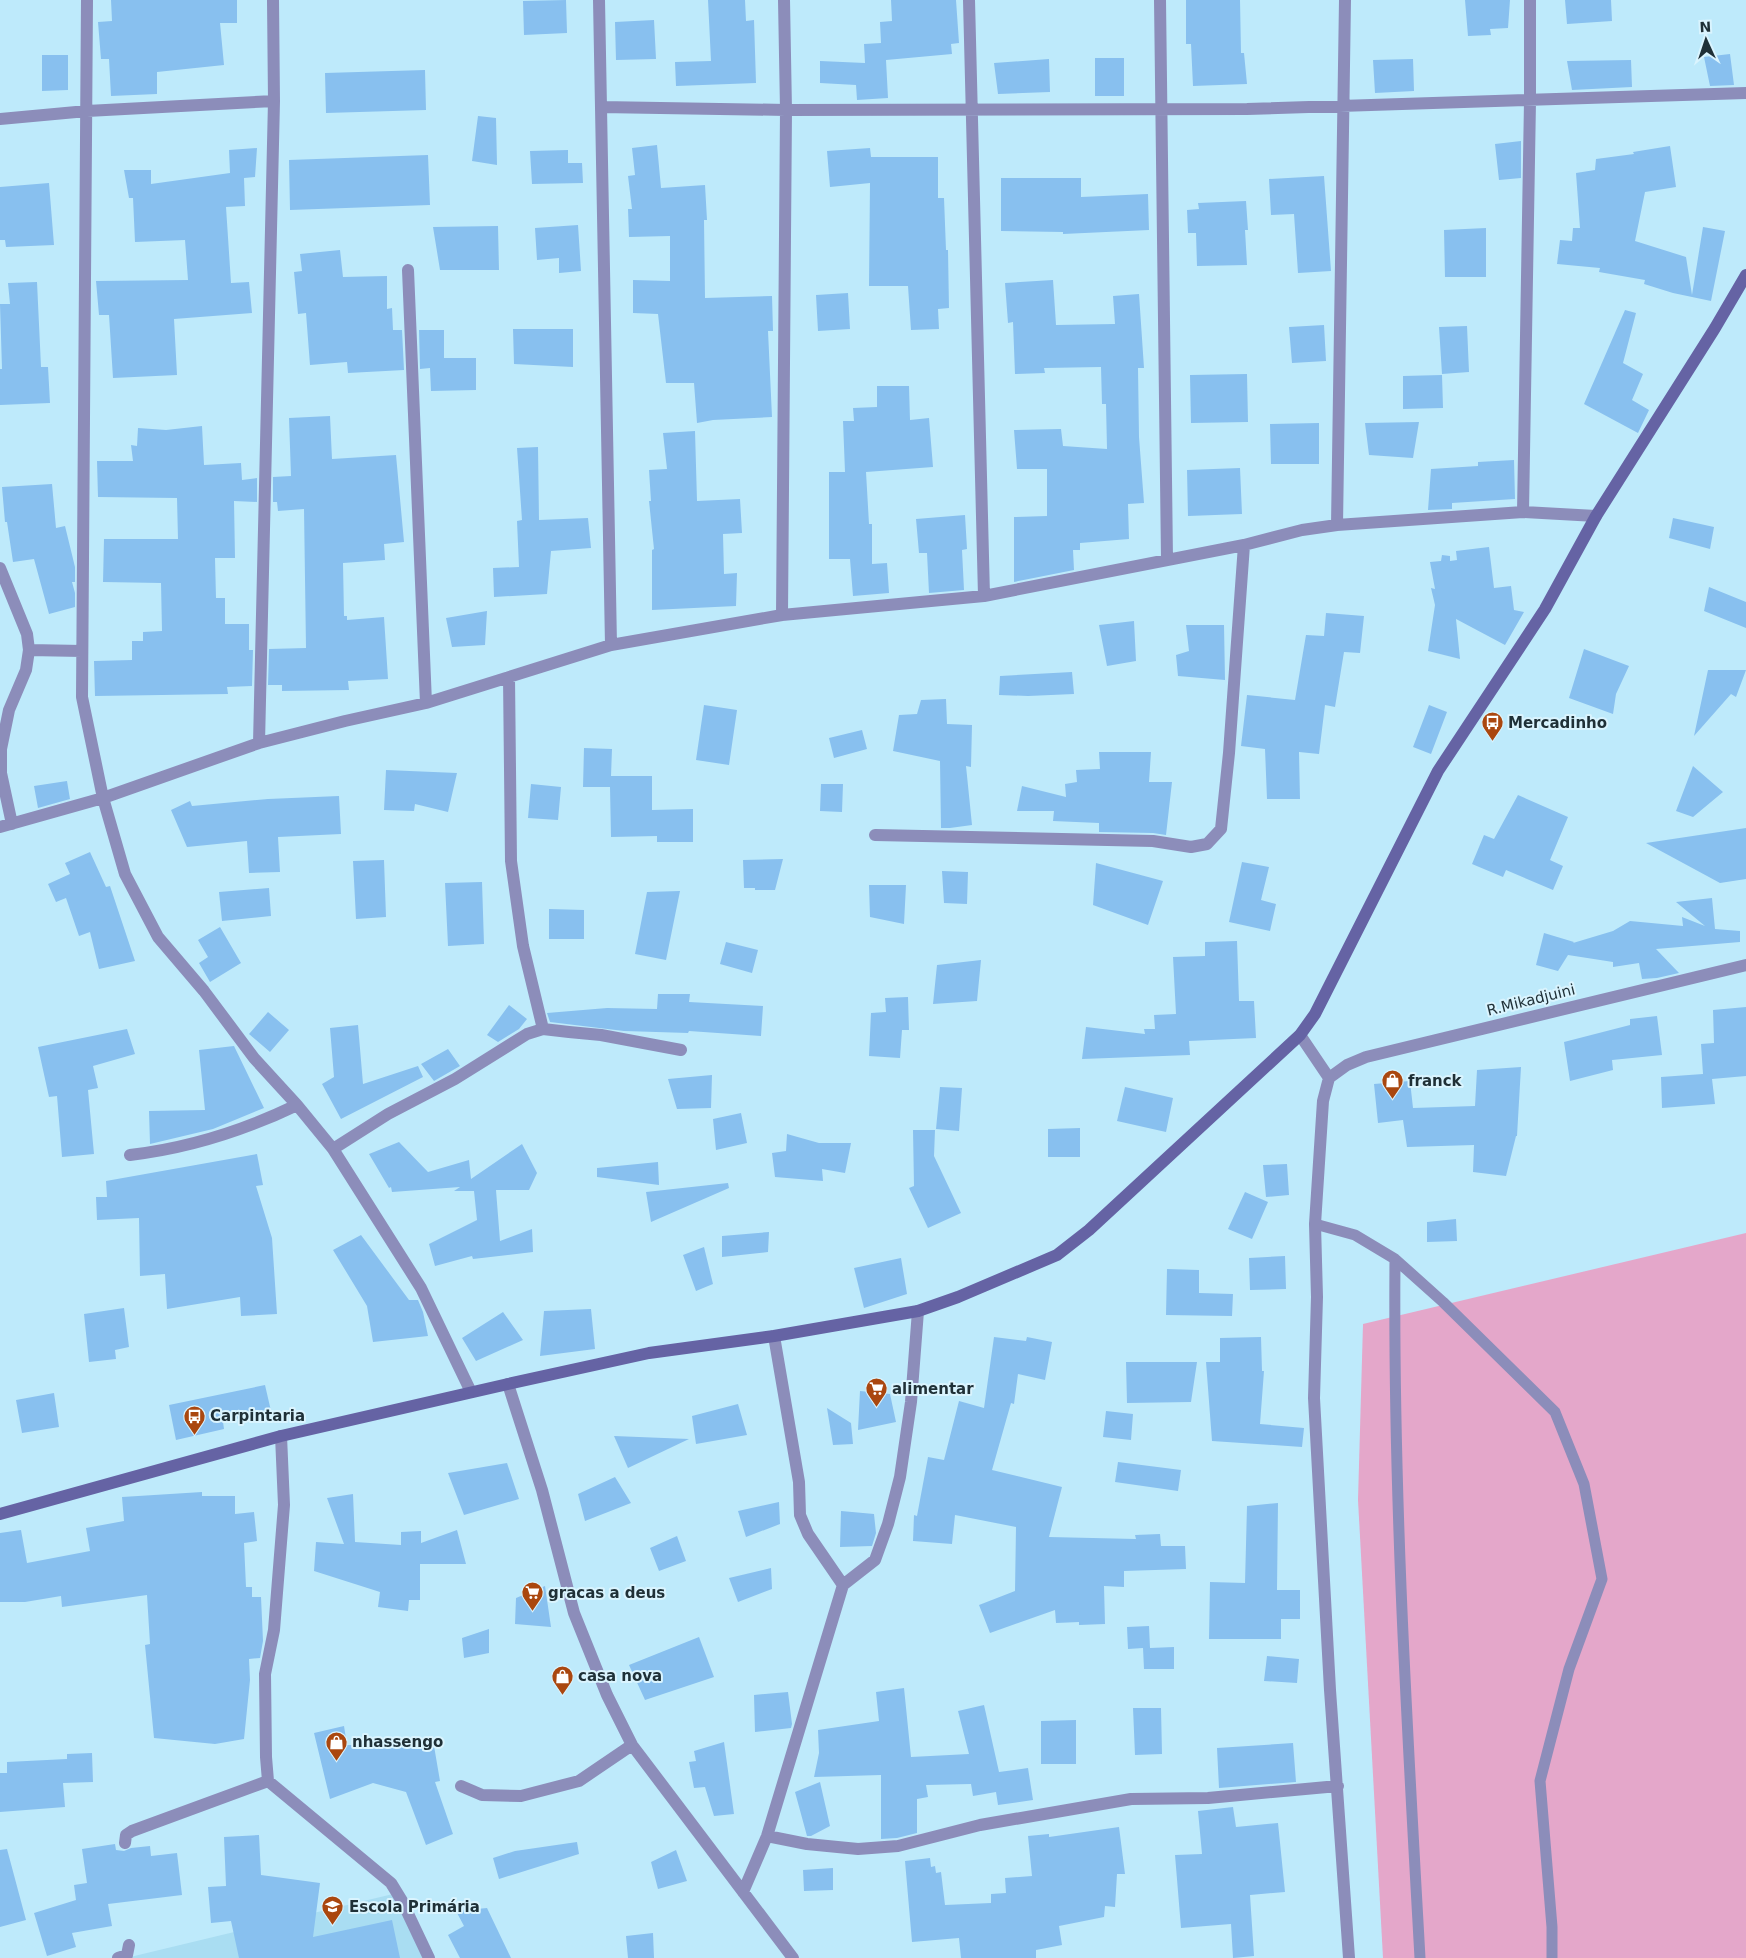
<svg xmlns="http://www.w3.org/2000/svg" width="1746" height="1958" font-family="'DejaVu Sans',sans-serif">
  <rect width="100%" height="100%" fill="#beeafb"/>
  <!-- built -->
  <path fill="#a9ddf2" d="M393,1894L423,1958H126Z"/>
  <!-- green -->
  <path fill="#e4a7ca" d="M1746,1233V1958H1383L1358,1500L1363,1324Z"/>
  <!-- building -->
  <path fill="#88c0ef" d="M111,0H237V23H220L224,65L157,72V94L111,96L109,59H101L98,22L112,21Z
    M566,0L567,33L524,35L523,1Z
    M708,0H745L746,21L754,20L756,83L676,86L675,62L711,61Z
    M891,0H956L959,43L951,44L952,54L886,60L888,98L857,100L856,85L820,83V61L865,63L864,44L881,43L880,22L892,21Z
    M1186,0H1240L1241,53H1244L1247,84L1193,86L1191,44H1186Z
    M1465,0H1510L1508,28L1490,29L1491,35L1468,36Z
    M1565,0H1611L1612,21L1567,24Z
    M654,20L656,59L616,60L615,22Z
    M1730,54L1734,85L1710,86L1704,57Z
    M42,55H68V90L42,91Z
    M1095,58H1124V96H1095Z
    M1049,59L1050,92L998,94L994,63Z
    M1413,59L1414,91L1375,93L1373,60Z
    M1631,60L1632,87L1572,90L1567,61Z
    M425,70L426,110L326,113L325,73Z
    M478,116L496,118L497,165L472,161Z
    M1521,141V178L1499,180L1495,144Z
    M657,145L661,188L705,185L707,220H704L705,298L772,296L773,331H768L772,417L713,420L697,423L694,383H666L658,314L633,313V280L670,281V236L629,237L628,209H632L628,176L635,175L632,148Z
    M1670,146L1676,187L1645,192L1635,241L1686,257L1692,295L1703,227L1725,231L1711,301L1673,293L1644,284L1645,280L1599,272L1600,268L1557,264L1560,240L1572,241L1573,228H1580L1576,173L1595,170L1596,159L1634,154L1633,152Z
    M257,148L255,177L244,178L245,206L226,207L231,283L249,282L252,313L174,319L177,375L113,378L109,315H99L96,281L188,280L185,240L135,242L133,198H129L124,170H151V184L230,173L229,150Z
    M870,148L871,157H938V198H944L946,250H948L949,308L938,309L939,329L911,330L908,286H869L870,183L830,187L827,151Z
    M568,150V163H582L583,183L532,184L530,151Z
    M428,155L430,205L290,210L289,160Z
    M1324,176L1331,271L1298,273L1294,214L1271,215L1269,179Z
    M1001,178H1081V197L1148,194L1149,230L1063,234V232L1001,231Z
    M49,183L54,245L6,247L5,240H0V187Z
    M1246,201L1248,230H1245L1247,265L1197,266L1196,233H1188L1187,210L1199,209L1198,203Z
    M578,225L581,271L559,273V258L537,260L535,228Z
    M498,226L499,270H440L433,227Z
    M1486,228V277H1445L1444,230Z
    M340,250L343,277L387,276V309L392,308L393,330H402L404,370L348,373L347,362L310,365L306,313L298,314L294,272L302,271L300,254Z
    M1053,280L1056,325L1115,324L1113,296L1139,294L1144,368H1138L1139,437L1144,503L1128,504L1129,539L1080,543V550H1073L1074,570L1014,582V517L1047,516V469H1017L1014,430L1061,429L1063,446L1107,449L1106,404H1102L1101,367L1044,368L1045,373L1015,374L1013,322L1008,323L1005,283Z
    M37,282L41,367H48L50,403L0,405V369H2L0,304H10L8,283Z
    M848,293L850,329L818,331L816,295Z
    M1625,310L1636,313L1623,363L1643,374L1632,400L1649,410L1638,433L1584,404Z
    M1324,325L1326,361L1292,363L1289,327Z
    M1467,326L1469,372L1442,374L1439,327Z
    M513,329H573V367L514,364Z
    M419,330H444V358H476V390L431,391L430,368L420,369Z
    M1247,374L1248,422L1191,423L1190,375Z
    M1442,375L1443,408L1403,409V376Z
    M877,386H909L910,420L929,418L933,467L866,472L869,524H872V564L887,563L889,593L853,596L850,559H829V472H845L843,421H854L853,408L877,407Z
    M330,416L332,459L396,455L404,542L384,544L385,560L343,563L344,616H347V620L384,617L388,679L348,681L349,690L282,691V685H268L269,649L306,648L304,509L278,511L277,502H273V477L291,476L289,418Z
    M1419,422L1413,458L1369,455L1365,423Z
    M1319,423V464H1271L1270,424Z
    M202,426L204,465L241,463L242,480L257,478V502L234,501L235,558H215L216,598H225V624H249V650H253L252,686L227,687L228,694L95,696L94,661L132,660V641H143V632L162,631L161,583L103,582L104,539H178L177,498L98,497L97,461H133L131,445L137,446L138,428L166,430Z
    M695,431L697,501L740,499L742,533L723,534L724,574L737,573L736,606L652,610V550L654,549L649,501H651L649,470L667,469L663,433Z
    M538,447L539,520L588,518L591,548L551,551L547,594L494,597L493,568L519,567L517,521L522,520L517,448Z
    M1514,460L1515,499L1452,503V509L1428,510L1431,469L1478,466V462Z
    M1240,468L1242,514L1188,516L1187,470Z
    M52,484L56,528L65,526L75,567V582H72L75,593V607L49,614L34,559L13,562L7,522H5L2,487Z
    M965,515L967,549L962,550L964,590L929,593L927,553H919L916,519Z
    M1673,518L1714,527L1710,549L1669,538Z
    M1489,547L1494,588L1511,586L1514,610L1524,612L1505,645L1456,619L1460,659L1428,651L1435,605L1431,588L1435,589L1430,562L1441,561L1442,555L1450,556V561L1457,560L1456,551Z
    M1709,587L1746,602V628L1704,611Z
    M487,611L485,645L452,647L446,618Z
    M1326,613L1364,616L1360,653L1344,652L1335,707L1325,705L1319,754L1299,752L1300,799H1267L1265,749L1241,746L1247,695L1295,700L1306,635L1324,636Z
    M1134,621L1136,661L1107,666L1099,625Z
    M1186,625H1224L1225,680L1178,676L1176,655L1189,651Z
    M1584,649L1629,666L1616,694L1613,714L1569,698Z
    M1708,670H1746L1736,697L1731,694L1694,736Z
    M1072,672L1074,694L1028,696L999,695L1000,676Z
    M946,699L947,724L972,725L971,767L966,766L972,825L950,828H941L940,761L893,751L899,715L917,714L921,700Z
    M704,705L737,710L729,765L696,760Z
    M1429,705L1447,712L1431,754L1413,747Z
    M862,730L867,749L834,758L829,738Z
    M584,748L612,749L611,776H652V810L693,809V842H657V836L611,837L610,787H583Z
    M1099,752H1151L1149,782H1172L1166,835L1153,833L1099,832V823L1053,821L1054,811H1017L1022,786L1066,797L1065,784L1077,782L1076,770L1100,769Z
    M1693,766L1723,792L1693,817L1676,811Z
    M386,770L457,773L448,812L415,804L414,811L384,810Z
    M67,781L70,799L38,808L34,786Z
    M531,784L561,787L558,820L528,818Z
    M821,784H843L842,812L820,811Z
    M1518,795L1568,817L1550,860L1563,866L1553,890L1506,870L1503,877L1472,864L1484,835L1494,839Z
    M339,796L341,834L278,837L280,872L249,873L247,841L187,847L171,810L190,801L192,806L268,799Z
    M1746,828V879L1720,883L1646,843Z
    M90,852L106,887L110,886L135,961L99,969L90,932L79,936L66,898L56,902L48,884L70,874L65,863Z
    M783,859L775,890H755V888H744L743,860Z
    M384,860L386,917L356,919L353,861Z
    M1242,862L1269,867L1261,900L1276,904L1270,931L1229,922Z
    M1096,863L1163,881L1148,925L1093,905Z
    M942,871L968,872L967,904L944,903Z
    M482,882L484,944L448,946L445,883Z
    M869,885H906L904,924L870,917Z
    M269,888L271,916L222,921L219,892Z
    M680,891L666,960L635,954L647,892Z
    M1712,898L1715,929L1740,931V942L1656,949L1679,973L1657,978L1642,979L1639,963L1613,967V962L1568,955L1558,971L1536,965L1544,933L1574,942L1573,943L1613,931L1630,921L1683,926L1682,917L1705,926L1676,902Z
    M549,909L584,910V939H549Z
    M220,927L241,963L210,982L199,963L208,957L198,940Z
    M1237,941L1239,1001H1254L1256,1038L1189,1041L1190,1055L1082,1059L1086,1027L1145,1034L1144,1029H1155L1154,1015L1176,1014L1173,957L1205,956V942Z
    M726,942L758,950L752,973L720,964Z
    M981,960L977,1001L933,1004L937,965Z
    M658,994H690L689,1002L763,1006L761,1036L689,1031L688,1033L624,1031L550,1022L547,1013L607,1008L657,1009Z
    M908,997L909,1030H902L900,1058L869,1056L871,1013L886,1012L885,998Z
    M509,1005L527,1019L519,1029L498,1042L487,1035Z
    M1746,1007V1076L1712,1079L1715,1104L1662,1108L1661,1077L1703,1074L1701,1044L1714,1043L1713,1010Z
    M268,1012L289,1030L270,1052L249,1034Z
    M1657,1016L1662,1055L1612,1060L1613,1070L1570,1081L1564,1042L1630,1025V1019Z
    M358,1025L363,1084L418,1066L423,1077L341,1119L322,1084L334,1077L330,1028Z
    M127,1029L135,1054L93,1066L98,1088L88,1090L94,1154L62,1157L57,1096L49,1097L38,1047Z
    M234,1046L264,1108L213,1129L150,1144L149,1111L205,1110L199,1050Z
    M448,1049L460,1066L434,1081L421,1064Z
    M1521,1067L1517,1136H1516L1506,1176L1473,1172L1474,1145L1407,1147L1403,1120L1378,1123L1374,1084L1410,1081L1413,1108L1475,1106L1477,1070Z
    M712,1075L711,1108L677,1109L668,1079Z
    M940,1087L962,1088L959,1131L936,1129Z
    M1125,1087L1173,1098L1166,1132L1117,1121Z
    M741,1113L747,1143L716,1150L713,1119Z
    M1080,1128V1157H1048V1129Z
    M913,1130H935L934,1156L961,1213L928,1228L909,1188L914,1186Z
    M787,1134L819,1143H851L845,1173L822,1169L823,1181L775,1177L772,1153L786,1151Z
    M399,1142L428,1172L469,1160L471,1179L522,1144L537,1173L529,1190H496L500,1241L532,1229L533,1252L473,1259L472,1256L435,1266L429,1244L477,1220L474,1191H454L460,1187L392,1192L391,1187L389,1188L369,1154Z
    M257,1154L263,1185L256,1186L272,1238L277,1314L241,1316L240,1297L167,1309L165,1274L140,1276L139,1218L97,1220L96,1197H107L106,1181Z
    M658,1162L659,1185L597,1177V1168Z
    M1287,1164L1289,1195L1266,1197L1263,1165Z
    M728,1183L729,1188L651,1222L646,1192Z
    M1245,1192L1268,1202L1252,1239L1228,1229Z
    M1456,1219L1457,1241L1427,1242V1222Z
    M769,1232L768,1252L722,1257V1236Z
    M361,1235L409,1300H418L423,1312L428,1336L373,1342L367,1306L333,1250Z
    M704,1247L713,1284L696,1291L683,1255Z
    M1285,1256L1286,1289L1250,1290L1249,1258Z
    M901,1258L907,1294L864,1308L854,1268Z
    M1167,1269L1199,1270V1293L1233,1294L1232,1316L1166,1315Z
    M124,1308L129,1347L115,1350L116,1359L89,1362L84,1314Z
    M591,1309L595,1349L540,1356L544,1311Z
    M503,1312L523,1340L476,1361L462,1338Z
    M994,1337L1026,1341L1027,1337L1052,1342L1045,1380L1018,1374L1014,1404L1011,1403L992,1470L1062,1487L1049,1537L1136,1539L1135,1535L1160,1534L1161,1546H1185L1186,1569L1124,1571V1587L1104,1586L1105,1624L1079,1625V1622L1056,1623L1055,1610L990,1633L979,1605L1015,1591L1016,1527L955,1515L952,1544L913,1541L914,1515L917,1516L928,1457L944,1460L959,1401L984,1408Z
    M1261,1337L1262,1371H1264L1260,1424L1304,1428L1302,1447L1212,1441L1206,1362H1220V1338Z
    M1126,1362H1197L1191,1402L1127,1403Z
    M265,1385L271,1411L223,1422L224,1429L176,1440L169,1405Z
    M860,1391L890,1394L896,1422L858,1430Z
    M54,1393L59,1427L22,1433L16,1400Z
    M738,1404L747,1435L696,1444L692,1416Z
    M827,1408L851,1423L853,1444L833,1445Z
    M1106,1411L1133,1414L1131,1440L1103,1437Z
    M614,1436L689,1439L628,1468Z
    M1118,1462L1181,1470L1178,1491L1115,1482Z
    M507,1463L519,1499L464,1515L448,1473Z
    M615,1477L631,1503L585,1521L578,1494Z
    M202,1492V1496H235V1514L254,1512L257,1541L244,1543L246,1587H252V1597H261L263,1641L260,1658L249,1659L250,1680L244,1739L215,1744L154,1738L145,1645L150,1644L147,1595L62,1607L61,1596L25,1602H0V1533L21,1530L27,1563L90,1551L86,1528L124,1521L122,1497Z
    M353,1494L355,1542L401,1545V1532L421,1531V1543L457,1530L466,1564H420V1600H409L408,1611L378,1607L380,1592L314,1571L316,1542L344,1544L327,1498Z
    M779,1502L780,1524L746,1537L738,1511Z
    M1278,1503L1277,1590H1300V1619H1281V1639H1209L1210,1582L1245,1583L1247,1506Z
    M841,1511L874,1514L876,1533L872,1546L840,1547Z
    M677,1536L686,1561L659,1571L650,1548Z
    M771,1568L772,1589L738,1602L729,1578Z
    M545,1586L551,1627L515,1624L516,1598Z
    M1149,1626L1150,1648L1174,1647V1669H1144L1143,1648L1128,1649L1127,1627Z
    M489,1629V1653L464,1658L462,1638Z
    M699,1637L714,1677L645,1700L629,1665Z
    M1267,1656L1299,1659L1297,1683L1264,1681Z
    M904,1688L911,1757L969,1754L958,1711L984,1705L999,1772L1028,1768L1033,1800L998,1805L996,1792L973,1796L971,1784L926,1785L928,1797L917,1799V1833L897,1838L881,1839V1775L814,1777L819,1753L818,1730L879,1721L876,1692Z
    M788,1692L792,1724L791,1728L755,1732L754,1695Z
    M1133,1708H1161L1162,1754L1135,1755Z
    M1076,1720V1764H1041V1721Z
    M344,1726L347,1745L434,1746L440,1781L435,1782L453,1834L426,1845L406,1792L373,1783L330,1799L314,1733Z
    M724,1742L734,1814L714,1816L705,1787L694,1788L689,1762L696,1761L694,1751Z
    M1293,1743L1296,1782L1219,1788L1217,1748Z
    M92,1753L93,1782L63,1783L65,1807L0,1812V1773H7V1762L67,1759V1754Z
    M820,1782L830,1826L811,1836H807L795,1792Z
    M1233,1807L1236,1827L1278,1823L1285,1892L1250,1895L1254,1956L1233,1958L1231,1924L1181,1928L1175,1855L1202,1854L1198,1811Z
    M1119,1827L1125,1874H1117L1115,1907L1105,1906L1104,1917L1059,1926L1062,1945L1036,1950V1958H961L959,1938L912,1942L905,1861L930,1858L931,1867L935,1866L936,1873L941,1872L945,1905L991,1903V1894L1006,1893L1005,1878L1032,1876L1028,1836L1049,1834V1837Z
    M259,1835L261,1875L320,1883L313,1937L392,1920L400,1958H239L231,1921L211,1923L208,1887L226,1886L224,1837Z
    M577,1842L579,1854L499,1879L493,1858L515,1851Z
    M115,1844L116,1850L124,1851L131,1848L150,1846L151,1856L177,1853L182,1895L108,1904L112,1926L72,1933L76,1947L47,1956L34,1913L76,1900L74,1885L87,1883L82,1849Z
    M7,1849L26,1920L0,1927V1850Z
    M676,1850L687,1881L658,1889L651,1862Z
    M833,1868V1890L804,1891L803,1870Z
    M487,1908L511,1958H460L448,1935L464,1926L456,1911Z
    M653,1933L654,1958H628L626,1936Z"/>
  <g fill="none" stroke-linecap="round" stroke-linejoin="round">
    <!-- lane -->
    <path stroke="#8c8dba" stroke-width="11" d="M1315,1224L1355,1235L1395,1259L1443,1302L1555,1412L1584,1484L1602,1579L1569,1669L1540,1781L1552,1927V1958
      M1395,1259C1393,1492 1407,1725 1420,1958"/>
    <!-- street -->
    <path stroke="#8c8dba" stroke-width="12" d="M87,0L82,697L103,798L125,874L158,937L204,991L254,1058L297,1105L333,1149L421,1288L471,1392
      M599,0L611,645
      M969,0L984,596
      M1160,0L1167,559
      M601,107L786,110L1247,109L1746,93
      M0,119L87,111L274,101
      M408,270L426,703
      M1523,512L1530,101V0
      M1337,525L1345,0
      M0,568L27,634L29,650L26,670L9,710L1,749V773L12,824
      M782,615L786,110L784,0
      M29,650L82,651
      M509,677L511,861L523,946L543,1029
      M259,743L274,101L273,0
      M0,827L103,798L259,743L345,721L426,703L611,645L782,615L984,596L1244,545L1302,530L1337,525L1523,512L1596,516
      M875,835L1153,841L1191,847L1207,844L1221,829L1229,753L1244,545
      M1300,1035L1329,1078L1323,1101L1315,1224L1317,1297L1314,1398L1330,1690L1349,1958
      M1329,1078L1347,1065L1366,1057L1746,965
      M333,1149L388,1114L455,1079L527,1034L543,1029L569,1032L601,1035L681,1050
      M130,1155C190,1148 243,1131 297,1105
      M774,1336L799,1482L800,1515L808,1534L843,1585
      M508,1384L542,1490L574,1613L607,1695L632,1745L793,1958
      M281,1436L284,1505L274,1630L265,1674L266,1757L268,1781L391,1883L402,1901L429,1958
      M461,1786L482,1795L521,1796L579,1781L632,1745
      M767,1836L807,1844L858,1849L898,1846L980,1825L1131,1799L1208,1798L1338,1786
      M125,1843L126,1835L132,1831L268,1781
      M743,1892L767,1836L843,1585L875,1560L888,1524L900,1477L911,1402L918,1311
      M118,1958L127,1955L129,1945"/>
    <!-- secondary -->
    <path stroke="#6563a4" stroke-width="12" d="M0,1514L281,1436L508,1384L649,1353L774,1336L918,1311L958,1297L1057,1255L1089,1230L1300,1035L1315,1014L1438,771L1545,609L1596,516L1715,328L1746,275"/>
  </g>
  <!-- icons -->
  <defs>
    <symbol id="bus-pin" viewBox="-11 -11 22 30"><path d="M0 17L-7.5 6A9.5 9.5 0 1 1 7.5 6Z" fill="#aa470f" stroke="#daf4fe"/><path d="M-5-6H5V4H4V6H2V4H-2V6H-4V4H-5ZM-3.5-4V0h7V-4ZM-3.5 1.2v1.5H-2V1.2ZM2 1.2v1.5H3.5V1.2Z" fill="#fff"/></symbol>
    <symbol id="shop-pin" viewBox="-11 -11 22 30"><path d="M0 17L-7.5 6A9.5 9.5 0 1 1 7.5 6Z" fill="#aa470f" stroke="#daf4fe"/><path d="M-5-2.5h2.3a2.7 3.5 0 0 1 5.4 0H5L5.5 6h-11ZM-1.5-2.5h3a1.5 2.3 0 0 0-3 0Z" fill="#fff"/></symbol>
    <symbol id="supermarket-pin" viewBox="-11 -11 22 30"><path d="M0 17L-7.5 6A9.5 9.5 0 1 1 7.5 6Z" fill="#aa470f" stroke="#daf4fe"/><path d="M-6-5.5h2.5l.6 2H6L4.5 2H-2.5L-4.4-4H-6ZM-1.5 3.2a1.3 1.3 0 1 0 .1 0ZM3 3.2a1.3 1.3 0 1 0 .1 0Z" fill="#fff"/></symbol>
    <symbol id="school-pin" viewBox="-11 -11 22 30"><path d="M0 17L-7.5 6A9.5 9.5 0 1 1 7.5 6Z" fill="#aa470f" stroke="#daf4fe"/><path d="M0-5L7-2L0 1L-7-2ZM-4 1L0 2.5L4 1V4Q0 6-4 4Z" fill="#fff"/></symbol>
  </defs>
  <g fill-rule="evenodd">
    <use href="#bus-pin" x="1480" y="710" width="25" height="34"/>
    <use href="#shop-pin" x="1380" y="1068" width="25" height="34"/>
    <use href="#supermarket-pin" x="864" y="1376" width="25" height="34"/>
    <use href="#bus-pin" x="182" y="1404" width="25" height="34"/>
    <use href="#supermarket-pin" x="520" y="1580" width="25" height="34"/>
    <use href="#shop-pin" x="550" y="1664" width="25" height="34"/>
    <use href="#shop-pin" x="324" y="1730" width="25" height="34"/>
    <use href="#school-pin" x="320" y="1894" width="25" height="34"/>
  </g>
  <g text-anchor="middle" stroke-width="4" stroke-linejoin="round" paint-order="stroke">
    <!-- poi labels -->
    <g font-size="15" font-weight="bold" fill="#1f3037" stroke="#daf4fe" text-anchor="start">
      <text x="1508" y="728">Mercadinho</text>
      <text x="1408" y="1086">franck</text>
      <text x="892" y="1394">alimentar</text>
      <text x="210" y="1421">Carpintaria</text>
      <text x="548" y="1598">gracas a deus</text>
      <text x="578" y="1681">casa nova</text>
      <text x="352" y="1747">nhassengo</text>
      <text x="349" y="1912">Escola Primária</text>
    </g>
    <!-- street labels -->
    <g font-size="15" fill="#1f3037" stroke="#daf4fe">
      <text transform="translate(1531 1000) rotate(-14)" y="5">R.Mikadjuini</text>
    </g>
  </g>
  <!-- north arrow -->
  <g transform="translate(1706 40) rotate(357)" stroke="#daf4fe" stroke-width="4" paint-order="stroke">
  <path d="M0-4L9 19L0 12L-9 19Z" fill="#1f3037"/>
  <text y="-8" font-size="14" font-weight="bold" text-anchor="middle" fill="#1f3037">N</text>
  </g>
</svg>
